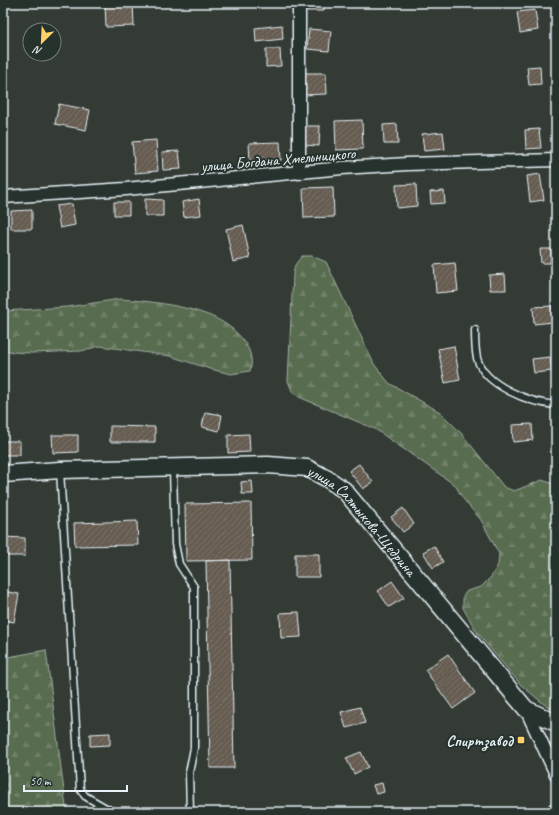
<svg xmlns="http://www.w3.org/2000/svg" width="559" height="815" font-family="Caveat,sans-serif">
  <defs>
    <pattern id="forest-firs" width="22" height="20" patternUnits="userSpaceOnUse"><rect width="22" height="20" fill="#596c4f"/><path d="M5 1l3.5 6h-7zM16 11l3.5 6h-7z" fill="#718169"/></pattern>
    <pattern id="building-hatch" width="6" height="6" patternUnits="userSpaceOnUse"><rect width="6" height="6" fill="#665c51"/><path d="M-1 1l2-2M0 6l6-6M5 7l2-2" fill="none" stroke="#7c746b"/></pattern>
  </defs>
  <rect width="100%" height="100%" fill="#333b34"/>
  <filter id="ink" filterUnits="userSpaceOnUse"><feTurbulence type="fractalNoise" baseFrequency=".025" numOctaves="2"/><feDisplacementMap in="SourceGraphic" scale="8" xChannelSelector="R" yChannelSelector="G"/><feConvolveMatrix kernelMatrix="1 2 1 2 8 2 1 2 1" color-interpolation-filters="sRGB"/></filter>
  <g filter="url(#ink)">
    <!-- forest -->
    <path fill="url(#forest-firs)" stroke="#a0aea4" d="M302,256H312L326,262L374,364L389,383L440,412L462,434L504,487L514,491L542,480L551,483L555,489L556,710L545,705L521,685L478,634L463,608V596L467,591L481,587L491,577L498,565L499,554L481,520L464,500L455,485L375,429L299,397L292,391L288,381L293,274L295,265Z
      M120,299C148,301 182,305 208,315C230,323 258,346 250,371L231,374L210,369L170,356L100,346L81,351L32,353L13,352L3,349L4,311L67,307Z
      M46,650L66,807L77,812H3V658Z"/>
    <!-- building -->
    <path fill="url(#building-hatch)" stroke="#e8f1f8" d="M105,3H133L134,26L106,27Z
      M307,3H324V11H307Z
      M535,10L538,30L520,33L517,12Z
      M282,25L283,39L256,42L255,28Z
      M309,29L331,31L329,51L307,49Z
      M266,49H280L281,66L266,67Z
      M540,66L541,84L529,85L527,67Z
      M302,73H326L327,94L303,95Z
      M59,104L90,110L86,130L55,124Z
      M362,120L363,149L336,150L335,121Z
      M397,124L398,144H384L383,125Z
      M305,126H320L319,146L305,145Z
      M539,129L541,148L526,149L525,130Z
      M443,132L445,149L424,151L422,134Z
      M156,140L158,171L135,173L132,142Z
      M280,142L281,160L250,161L249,143Z
      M179,151L181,169L163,170L162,152Z
      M540,174L544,200L530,202L527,176Z
      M416,184L417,206L397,208L396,185Z
      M333,187L334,217L304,218L303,188Z
      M444,191L445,203L431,204L430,192Z
      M145,199L163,200V216H145Z
      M199,199L201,215L184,217L182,202Z
      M114,202H129V215H114Z
      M72,204L75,225L60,228L56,206Z
      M32,210V229H11V211Z
      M243,225L250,258L233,262L226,229Z
      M540,249H551V263H541Z
      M455,263L458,291L436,293L434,265Z
      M505,274L506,290H490L489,275Z
      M552,306L553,322L534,324L533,307Z
      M454,346L460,380L445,383L438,349Z
      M550,357L552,371L534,373L532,359Z
      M205,412L222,415L219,431L202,427Z
      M532,424L533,440L513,442L512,425Z
      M110,426L155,427V442H110Z
      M249,434L250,452L228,453V435Z
      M52,435H78V452L53,453Z
      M3,441H20V455H3Z
      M359,464L373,482L363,489L349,471Z
      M252,481L253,494H242L241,482Z
      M251,503L252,560L186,561L185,504Z
      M403,508L414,524L403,532L391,517Z
      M137,521L138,545L75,546L74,523Z
      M3,537L25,538V556H3Z
      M434,546L443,562L433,568L423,552Z
      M295,554H319V577H295Z
      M230,560L234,768H210L206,561Z
      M392,581L404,598L389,607L378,591Z
      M3,591L19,594L14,622L3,620Z
      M299,612L301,637L281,638L280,613Z
      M448,654L475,693L453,709L425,670Z
      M360,707L365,723L346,728L341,712Z
      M110,733V745L90,746V734Z
      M361,752L368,767L354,774L346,758Z
      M382,783L384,792L376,794L373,785Z"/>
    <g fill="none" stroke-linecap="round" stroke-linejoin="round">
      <defs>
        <path id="lane" d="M475,330C475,339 475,349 477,358C484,386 531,403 556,405
          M173,469L175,544L179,564L194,587V748L189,773L190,812
          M60,471L80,789L85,796L113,812"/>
        <path id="street" d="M299,173V3
          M3,197L126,189L342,168L407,164L556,160
          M526,709L556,774
          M552,812L556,808"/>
        <g id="secondary">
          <path id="s1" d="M3,474L60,470L268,465L307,468L326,478L344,490L526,709L556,723"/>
        </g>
      </defs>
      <!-- lane casing -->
      <use href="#lane" stroke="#e8f1f8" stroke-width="9"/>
      <!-- street casing -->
      <use href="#street" stroke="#e8f1f8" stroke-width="15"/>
      <!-- secondary casing -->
      <use href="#secondary" stroke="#e8f1f8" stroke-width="19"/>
      <!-- lane -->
      <use href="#lane" stroke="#26332d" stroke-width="6"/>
      <!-- street -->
      <use href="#street" stroke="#26332d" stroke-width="12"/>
      <!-- secondary -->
      <use href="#secondary" stroke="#26332d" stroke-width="16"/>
    </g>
  </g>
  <!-- markers -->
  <rect fill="#ffd166" stroke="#26332d" stroke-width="1.5" x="517" y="736" width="8" height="8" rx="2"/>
  <g text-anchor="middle" stroke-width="4" stroke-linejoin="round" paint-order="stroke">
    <!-- street labels -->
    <g font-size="16" fill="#e8f1f8" stroke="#26332d">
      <text transform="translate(278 159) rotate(-5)" y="6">улица Богдана Хмельницкого</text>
      <text dy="6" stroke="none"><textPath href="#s1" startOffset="381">улица Салтыкова-Щедрина</textPath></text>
    </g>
    <!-- poi labels -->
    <g font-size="16" font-weight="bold" fill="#e8f1f8" stroke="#26332d" text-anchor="end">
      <text x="513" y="746">Спиртзавод</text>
    </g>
  </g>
  <!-- margin -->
  <rect width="559" height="815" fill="none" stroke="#26332d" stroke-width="16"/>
  <rect x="8" y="8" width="543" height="799" fill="none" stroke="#e8f1f8" stroke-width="1.5" filter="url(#ink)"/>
  <!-- north arrow -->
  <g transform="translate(42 42) rotate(204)"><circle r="19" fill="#26332d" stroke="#747f7e"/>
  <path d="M0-3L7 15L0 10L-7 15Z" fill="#ffd166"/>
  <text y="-6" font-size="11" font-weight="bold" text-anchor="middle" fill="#e8f1f8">N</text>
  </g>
  <!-- scale -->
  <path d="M24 785v6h103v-6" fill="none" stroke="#e8f1f8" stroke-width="2"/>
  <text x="30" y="785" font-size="12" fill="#e8f1f8" stroke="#26332d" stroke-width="3" paint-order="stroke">50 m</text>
</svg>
